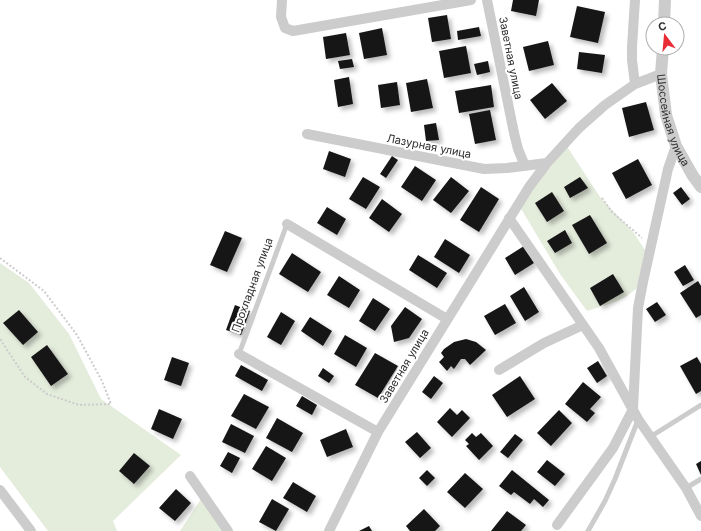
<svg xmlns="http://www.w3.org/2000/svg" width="701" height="531" font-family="Inter,sans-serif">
  <defs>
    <filter id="shadow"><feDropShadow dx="3.5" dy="3.5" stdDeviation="2" flood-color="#0004"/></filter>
  </defs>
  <rect width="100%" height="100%" fill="#fff"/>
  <!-- green -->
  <path fill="#e4ecdc" d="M566,145L600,197L633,232L645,250L637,288L627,296L618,301L587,311L560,274L520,207Z
    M0,263L29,283L69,334L101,399L181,455L113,521L117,531H48L0,467Z
    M203,496L230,531H180Z"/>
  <!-- building -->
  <path fill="#161616" filter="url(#shadow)" d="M513,0H539L536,16L511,11Z
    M577,6L605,12L598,43L570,37Z
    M447,15L451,39L432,42L428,18Z
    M479,27L481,36L458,40L457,31Z
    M382,28L387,55L364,59L359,33Z
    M346,33L350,55L326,59L323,37Z
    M548,41L554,65L529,71L523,47Z
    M466,46L471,73L444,78L439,51Z
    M579,52L605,55L602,73L577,69Z
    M352,59L354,67L340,69L338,61Z
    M488,61L490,72L477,75L474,64Z
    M349,77L353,104L338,107L334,80Z
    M427,79L433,108L411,112L406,83Z
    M397,82L400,105L381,108L378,85Z
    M552,83L567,101L545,119L530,100Z
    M491,85L494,107L459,113L455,91Z
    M646,102L654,130L629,137L622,108Z
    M490,110L496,140L475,144L469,114Z
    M436,123L439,140L426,141L424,125Z
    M329,151L351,159L345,177L323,169Z
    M392,156L398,160L386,178L380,174Z
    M638,159L652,185L626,199L612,173Z
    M415,166L436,180L422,201L401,187Z
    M363,177L380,187L366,209L349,199Z
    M451,177L469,191L451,213L433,200Z
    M580,177L588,188L570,198L564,187Z
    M481,187L499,199L479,232L460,220Z
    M681,187L690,199L682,205L673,193Z
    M552,192L564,211L547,222L535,203Z
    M382,199L402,214L389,232L369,218Z
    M327,207L346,219L337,235L317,223Z
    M590,215L607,243L589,254L572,225Z
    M565,230L572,243L555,253L547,241Z
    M225,231L242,238L227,272L210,265Z
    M445,239L470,255L459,273L434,257Z
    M524,246L534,263L515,275L505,258Z
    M292,253L321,272L308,292L279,274Z
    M418,255L447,273L437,288L409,270Z
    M685,265L694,280L683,286L674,272Z
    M613,274L624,292L600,306L590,288Z
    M339,276L360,290L349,308L327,295Z
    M698,281L701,286V315L696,318L680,293Z
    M524,287L539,312L525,321L510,296Z
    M373,298L390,309L375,331L359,321Z
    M657,302L666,315L655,322L646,309Z
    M505,304L516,323L495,335L484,316Z
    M235,305L250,311L241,335L226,330Z
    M405,307L422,319L409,338L394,342L391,326Z
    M19,310L38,332L23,345L3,323Z
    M281,312L295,321L281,345L267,337Z
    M310,317L332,331L323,346L301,331Z
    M345,335L367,348L356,367L334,354Z
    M466,339L476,342L486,350L470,365L465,359H461L454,369L451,366L447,371L439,362L444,357L441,353L444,349L454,342Z
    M47,345L68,374L51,386L31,357Z
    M375,353L398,366L378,398L355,385Z
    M172,357L189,363L181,386L164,380Z
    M697,357L701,364V391L696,394L680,366Z
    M598,361L607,376L597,383L587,368Z
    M241,365L268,380L262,391L235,376Z
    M323,368L334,376L329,383L318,376Z
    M434,376L443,383L431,399L422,392Z
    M520,376L535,399L507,417L492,395Z
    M583,382L601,397L590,409L595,413L587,422L565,404Z
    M244,394L269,407L256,429L231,416Z
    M302,396L317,405L312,415L296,406Z
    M450,408L457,415L462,410L470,418L452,437L437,422Z
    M159,409L182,419L173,439L151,429Z
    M559,410L572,423L551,446L537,433Z
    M277,418L303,433L292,452L266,438Z
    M231,424L254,436L245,453L222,442Z
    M346,429L353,447L327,457L320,440Z
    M417,432L431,448L420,458L405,442Z
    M472,433L476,437L481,433L493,446L479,460L466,446L469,444L465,440Z
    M515,434L523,440L508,458L500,452Z
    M266,446L286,458L272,481L252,469Z
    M228,452L240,458L232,473L220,466Z
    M134,453L150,466L134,484L119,471Z
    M547,460L565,474L555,486L537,472Z
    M701,461V475L696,464Z
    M427,470L435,478L427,486L419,478Z
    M512,470L549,500L543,507L534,499L530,504L514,492L511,495L499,486Z
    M465,473L483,489L465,508L447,492Z
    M293,482L316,496L307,512L283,498Z
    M176,489L191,503L175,521L159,508Z
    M272,499L289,509L276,531L259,522Z
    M424,509L440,526L435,531H410L406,526Z
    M507,511L526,525L521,531H491Z
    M369,526L372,531H359Z"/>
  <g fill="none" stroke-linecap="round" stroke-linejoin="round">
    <!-- path -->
    <path stroke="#ccc" stroke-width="2" stroke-dasharray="2 2" stroke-linecap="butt" d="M602,198L612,212L642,238
      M0,258L44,291L77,335L102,381L111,404L79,405L47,394L25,377L0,339"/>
    <!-- service -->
    <path stroke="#ccc" stroke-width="5" d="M239,354L287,224
      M650,437L701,405
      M686,488L701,479
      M588,531L605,501L615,479L638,420"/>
    <!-- minor -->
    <path stroke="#ccc" stroke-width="10" d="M282,0L281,17L285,28L293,31L471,0
      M487,0L514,133L518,149L525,166
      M635,84L632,60V47L635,0
      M307,134L484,169L507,168L547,163
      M509,218L599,348L638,419L686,488L701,516
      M287,224L447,319
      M239,354L378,432
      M499,370L544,343L583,325
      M190,476L228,531
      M0,490L31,531
      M557,525L613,448L633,409L638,308L643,282L668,169L676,146
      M329,531L378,432L529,187L547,163L579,128L605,105L635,84L661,74"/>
    <!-- tertiary -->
    <g stroke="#ccc" stroke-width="12">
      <path d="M664,24L665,0"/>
      <path id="s1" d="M663,48L661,74L666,115L676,146L693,176L701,187"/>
    </g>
  </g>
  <g text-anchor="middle" stroke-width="4" stroke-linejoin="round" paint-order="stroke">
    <!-- street labels -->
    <g font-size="11" fill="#2f2f2f" stroke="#fff">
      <text transform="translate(511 58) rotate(79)" y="4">Заветная улица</text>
      <text dy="4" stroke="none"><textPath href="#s1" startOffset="74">Шоссейная улица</textPath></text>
      <text transform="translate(429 146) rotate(11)" y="4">Лазурная улица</text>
      <text transform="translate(252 285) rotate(-70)" y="4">Прохладная улица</text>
      <text transform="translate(404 366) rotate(-59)" y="4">Заветная улица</text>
    </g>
  </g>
  <!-- north arrow -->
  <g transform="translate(665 36) rotate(344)"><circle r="19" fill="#ffffff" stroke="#acacac"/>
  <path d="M0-3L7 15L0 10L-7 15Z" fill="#e92d37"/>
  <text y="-6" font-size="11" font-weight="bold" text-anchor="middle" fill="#2f2f2f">С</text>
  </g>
</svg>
